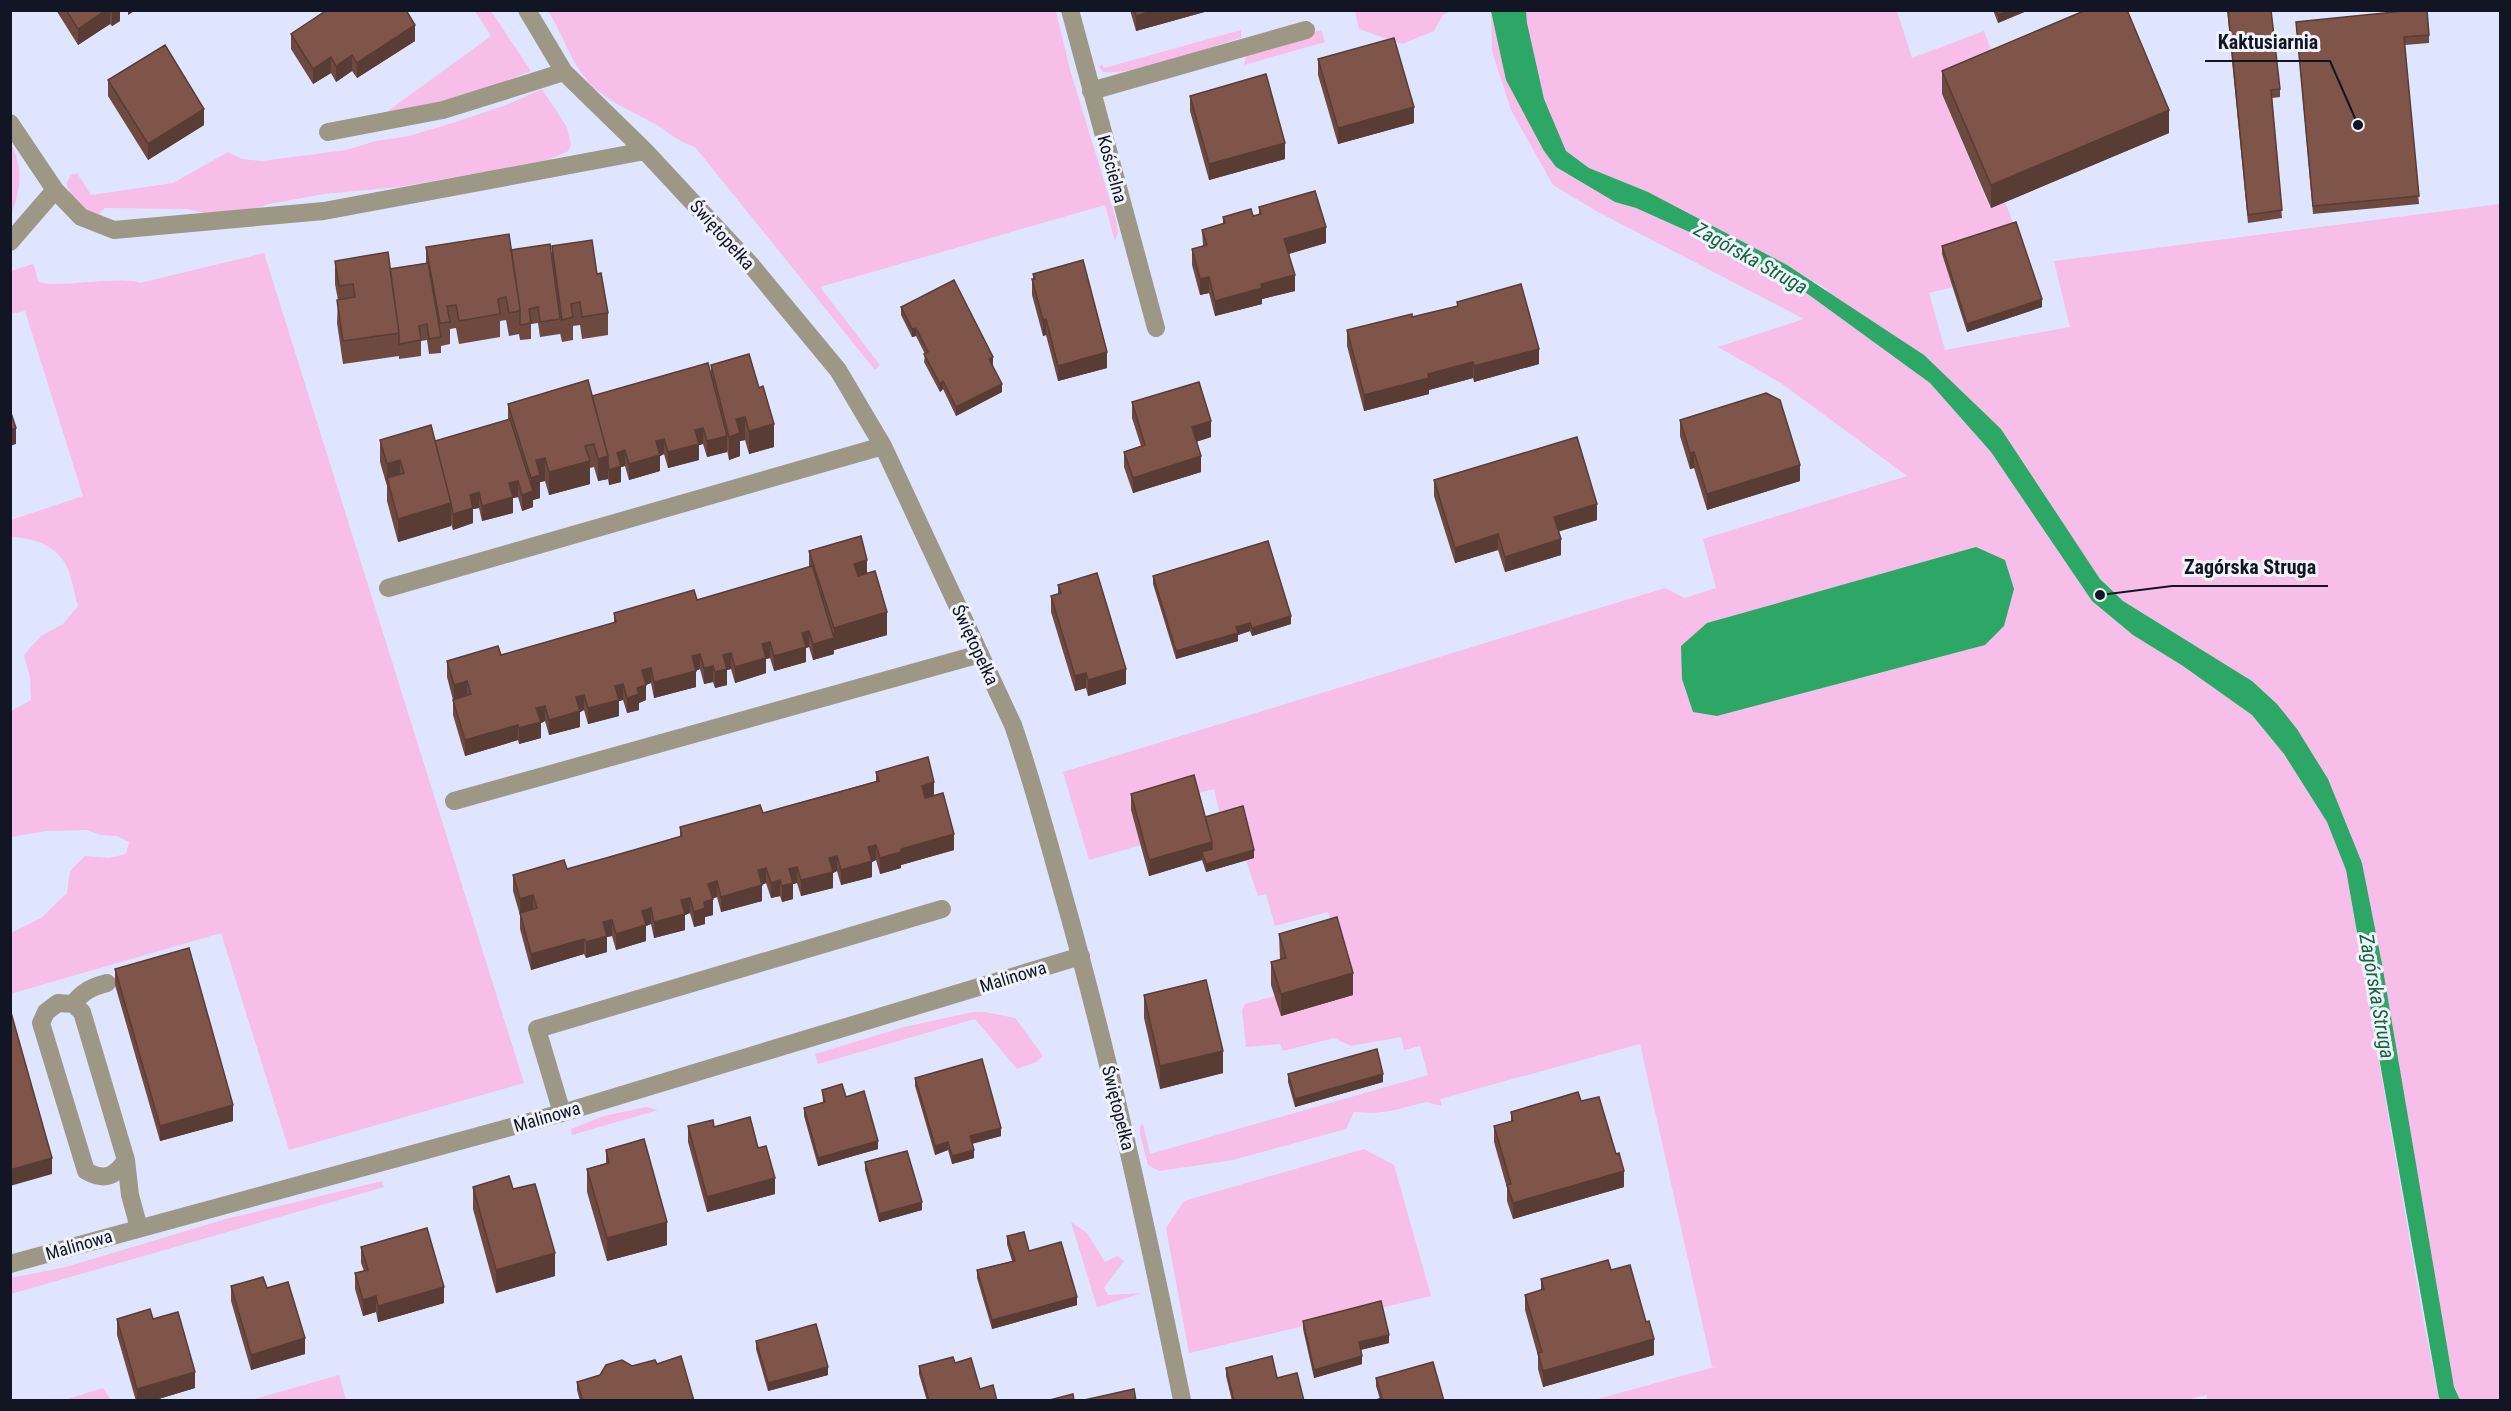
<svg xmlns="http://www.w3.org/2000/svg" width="2511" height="1411" font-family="'Roboto Condensed',sans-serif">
  <rect width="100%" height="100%" fill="#dfe5ff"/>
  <!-- green -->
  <path fill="#f6bee9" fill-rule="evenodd" d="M475,11H491L531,71L462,98L384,114L491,36Z
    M548,11H1056L1070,70L1116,220L1118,232L1115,241L1105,205L820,287L880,365L875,370L695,147C677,141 670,133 655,124C632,111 603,100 586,79C569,58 562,32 548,11Z
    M1355,11H1451L1443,15L1434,31L1402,44L1359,29Z
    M1491,11H1897L1912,58L1984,31L1999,70L1942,94L1990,208L2005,202L2016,230L1953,287L1929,293L1945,350L2070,327L2054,261L2500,204V1400H2460L2454,1387L2362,863L2252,681L2123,601L2100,579L2001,429L1826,291L1827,289L1648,192L1589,168L1566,151L1550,115L1544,151L1556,167L1615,202L1636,208L1705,239L1805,292L1930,383L1991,452L2092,601L2133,635L2183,666L2252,715L2284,754L2327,822L2346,870L2425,1329L2439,1398L2442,1400H2208L2206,1395L2186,1400H1594L1718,1366L1712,1367L1640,1044L1440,1099L1442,1106L1426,1102L1391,1111L1374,1113L1354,1112L1346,1129L1233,1160L1159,1171L1148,1165L1140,1134V1126L1143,1124L1150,1154L1428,1075L1420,1046L1404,1050L1401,1037L1351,1046L1334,1038L1283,1051L1280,1044L1246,1047L1242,1010L1245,1004L1275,996L1281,1016L1337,940L1328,912L1275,926L1266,894L1258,896L1246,860L1221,820L1214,789L1195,794L1141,845L1089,860L1063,772L1665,588L1685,598L1716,588L1703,539L1907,476L1781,383L1718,347L1804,319L1598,212L1553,185L1511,110L1492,51ZM1985,645L1717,716L1693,711Z
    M1241,30V38C1209,47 1132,76 1103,72L1099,67L1102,64L1104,68Z
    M1321,30L1325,42L1244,65L1246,57L1251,52Z
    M542,89L567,127L571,146L567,152L542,162L398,187L324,194L269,204L254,209L204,213L187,209L105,208L99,214L79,211L66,184L71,175L77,173L91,195L173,183L228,152L242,159L262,161L346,150L376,141L409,136L459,121L509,104Z
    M10,141C24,169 21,187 11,216Z
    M264,253L524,1083L289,1150L221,933L10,994L11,933L41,918L67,893L70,871L85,856L109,858L126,854L129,842L117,836L101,835L87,830L46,831L11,837V711L31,700L30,677L24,655L41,636L63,624L78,606C74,593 72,575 65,563C53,543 31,538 11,537V520L83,496L25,311L11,314V271L33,264C36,269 36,277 39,281C46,290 123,275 140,283Z
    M973,1012H985L1015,1018L1043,1056L1036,1062L1017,1069L975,1019L818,1064L815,1054L904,1027Z
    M646,1107L658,1110L572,1135L571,1129L604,1116Z
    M1364,1149L1394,1165L1431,1296L1189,1353L1166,1228L1184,1201Z
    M382,1181L384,1187L11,1294V1278L66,1267L226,1219Z
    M1071,1222L1087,1233L1105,1262L1117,1256L1124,1261L1104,1288L1108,1295L1143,1293L1097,1307Z
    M339,1375L346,1400H251Z
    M103,1388L111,1400H64Z"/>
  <!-- water -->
  <path fill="#2da765" d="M1491,11H1526L1527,23L1544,99L1566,151L1589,168L1648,192L1787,265L1924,355L2001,429L2100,579L2123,601L2252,681L2277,704L2297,729L2328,779L2362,863L2382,964L2454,1387L2460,1400H2442L2439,1398L2346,870L2327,822L2284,754L2252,715L2183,666L2133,635L2092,601L1991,452L1930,383L1805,292L1705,239L1636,208L1615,202L1556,167L1544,151L1506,80Z
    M1976,547L2005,560L2014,589L2004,626L1985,645L1717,716L1693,712L1682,679L1681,646L1707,623Z"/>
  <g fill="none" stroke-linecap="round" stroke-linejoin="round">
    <!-- minor -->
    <path stroke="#9d9886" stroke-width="18" d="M527,10L564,72L645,151L751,265L838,370L883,446L1013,725C1033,783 1049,844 1066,904C1112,1068 1148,1234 1182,1400
      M1070,10L1156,328
      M1091,91L1306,30
      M10,123L55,190L81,217L114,230L324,211L645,151
      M328,132L443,110L564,72
      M10,242L55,190
      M388,588L883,446
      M454,801L980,654
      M58,1003L73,1004L82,1012L126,1160C115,1177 104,1181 86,1171L41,1023L46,1012Z
      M73,1004C83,991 92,987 107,983
      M562,1113L537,1029L942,909
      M126,1160L130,1195L139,1228
      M10,1264L562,1113L1081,956"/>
  </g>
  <!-- wall -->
  <path fill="#6d4940" d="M56,10H120V21L112,26L110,24L78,45Z
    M1130,10H1208V11L1136,31Z
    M1993,10H2029L1998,23Z
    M2227,10H2271L2280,89V97L2272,98L2282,218L2248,223Z
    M2296,22L2429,35V43L2405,45L2419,204L2313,214Z
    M291,34L415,41L357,78L352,71L336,82L331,73L313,84L291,49Z
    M1318,59L1414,123L1338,144L1318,75Z
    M1942,71L2169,133L1991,208L1942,94Z
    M108,80L204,125L148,160L108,96Z
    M1190,96L1285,159L1209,180L1190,111Z
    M1259,207L1326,243L1289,254L1295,291L1262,299V304L1215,316L1209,293L1200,295L1192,265V249L1203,246L1202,230L1223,224V217L1253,216L1259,214Z
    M552,246L597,274L608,313V335L582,339L580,325L573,326V340L562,342L560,333V334L540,337L538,323L531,324V339L520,340L519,334L509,336L506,320L500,321V337L459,344L456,328L450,329V344L441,346V353L429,354L427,340L421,341V356L399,359V356L343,364L337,323L338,300L335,284V261L390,269L426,263V247L511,250L552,253Z
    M1942,246L2042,307L1967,332L1942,254Z
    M1033,274L1107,368L1058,381L1046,335L1043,336L1032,295V279H1033Z
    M1457,302L1539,364L1474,382L1473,378L1429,390V394L1364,411L1347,346V330L1412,317L1457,306Z
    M901,307L993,365L1002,392L956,416L943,389L940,392L924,362L925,354L916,336L912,337L901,315Z
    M711,365L774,447L749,454L745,440L740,441V456L729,460L727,450V452L707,457L703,444L699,445V460L668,468L664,454L660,456V471L629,480L625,466L621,467V482L609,485L608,479L598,481L594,467L590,468V484L549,495L545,481L540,482V498L533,500V507L522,511L518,497L513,498V513L482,521L479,508L473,509V523L453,530L451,524V526L398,542L387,501V486L380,462V440L435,441L508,420V404L592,396L711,373Z
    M1132,402L1211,437L1196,442L1201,472L1133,493L1124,467V452L1141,446L1132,418Z
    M1680,420L1800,481L1707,510L1694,468L1690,469L1680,436Z
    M1434,480L1597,520L1559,531L1561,555L1505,572L1498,550L1455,563L1434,496Z
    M809,551L867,573L887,635L834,650V654L813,660L809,647L806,648V662L774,671L770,658L766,659V673L735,683L731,669L727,670V685L715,688L713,682L704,684L700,669L696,671V687L654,698L651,683L646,685V700L639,703V710L627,713L623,700L619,701V716L588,724L584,710L580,712V727L549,735L545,721L541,723V738L519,744L518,740L465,756L453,715V700L447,677V661L501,655L614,623V613L697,600L809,567Z
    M1153,576L1291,624L1252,636L1250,631L1238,635V641L1176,659L1153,584Z
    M1058,585L1126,684L1088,696L1086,688L1075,691L1051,612V596L1058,594Z
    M876,772L934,795L954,850L901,865V868L880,874L876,860L872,862V877L841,885L837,871L833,873V888L801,896L797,883L793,884V899L782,902L780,896L771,898L766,883L762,885V901L721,912L717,897L713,898V915L705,917V924L694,927L690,913L685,915V930L654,938L651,924L646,926V941L616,950L612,936L607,937V952L586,958L584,954L531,970L520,929V915L513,891V875L567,869L680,837V827L763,813L876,781Z
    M1131,794L1205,817L1254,858L1206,872L1202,860L1149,876L1131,810Z
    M1279,934L1353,995L1281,1016L1271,985V962L1280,960Z
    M115,969L233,1121L160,1141L115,985Z
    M1144,995L1223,1073L1160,1089L1144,1018Z
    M1288,1074L1383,1082L1295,1107L1288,1082Z
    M915,1078L1001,1136L972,1144L974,1158L952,1164L948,1150L935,1155L915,1086Z
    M822,1090L846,1097L878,1149L818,1166L804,1116V1108L823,1102Z
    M1581,1101L1624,1187L1513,1219L1507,1201V1188L1494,1142V1126L1511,1122V1112Z
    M688,1126L714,1127L758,1148L775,1194L707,1212L688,1142Z
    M606,1150L667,1245L607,1261L587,1192V1169L606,1163Z
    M865,1162L922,1210L879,1222L865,1170Z
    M473,1187L513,1189L555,1276L496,1293L473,1209Z
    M1007,1236L1077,1305L992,1329L977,1278V1270L1012,1261L1007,1244Z
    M361,1247L444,1303L378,1322L376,1312L363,1316L355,1289V1273L364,1271L361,1263Z
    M1611,1270L1654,1355L1543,1387L1538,1369V1356L1525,1310V1295L1541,1290V1279Z
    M231,1286L267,1288L305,1354L251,1370L231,1301Z
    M117,1319H153L195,1388L152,1401H136L117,1335Z
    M1303,1321L1389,1343L1361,1350L1362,1364L1314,1378L1303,1329Z
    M756,1341L828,1375L768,1391L756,1349Z
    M955,1363L980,1389L997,1401H927L919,1374V1366Z
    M657,1364L694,1401H580L577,1390V1382L632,1366Z
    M1226,1368L1277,1378L1304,1401H1232L1226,1376Z
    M1376,1378L1444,1401L1380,1399L1376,1386Z"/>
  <!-- shaded-wall -->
  <path fill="#593c34" d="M106,10H110V24L78,45V29Z
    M120,10V21L112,26V11Z
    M128,10H136L128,15Z
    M1155,10H1208V11L1136,31V16Z
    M2009,10H2029L1998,23V15Z
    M415,25V41L357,78V63Z
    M352,55V71L336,82V66Z
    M331,57V73L313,84V69Z
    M1414,107V123L1338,144V128Z
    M204,109V125L148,160V144Z
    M2169,110V133L1991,208V185Z
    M1285,143V159L1209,180V164Z
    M1326,227V243L1284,255V239Z
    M1295,275V291L1262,299V304L1215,316V301L1261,284Z
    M1209,277V293L1200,295V279Z
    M2042,299V307L1967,332V324Z
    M1046,319V335L1043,336V320Z
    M916,328V336L912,337V329Z
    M1539,349V364L1474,382V366Z
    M1107,352V368L1058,381V366Z
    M993,357V365L989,367V359Z
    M1473,362V378L1429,390V394L1364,411V395L1428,374Z
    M943,381V389L940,392V384Z
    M1002,384V392L956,416V407Z
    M745,417V440L740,441V456L729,460V437L736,419Z
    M1211,421V437L1192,443V427Z
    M774,424V447L749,454V431Z
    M16,428V444L10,446V430Z
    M703,428V444L699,445V460L668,468V452L695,430Z
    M727,436V452L707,457V441Z
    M664,439V454L660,456V471L629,480V464L656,441Z
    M625,450V466L621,467V482L609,485V470L617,453Z
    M1694,452V468L1690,469V453Z
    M608,456V479L598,481V459Z
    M1201,456V472L1133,493V478Z
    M545,458V481L540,482V498L533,500V507L522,511V495L531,491V478L536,460Z
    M400,460V483L387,479V464Z
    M590,461V484L549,495V472Z
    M1800,465V481L1707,510V494Z
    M518,481V497L513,498V513L482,521V506L509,483Z
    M479,492V508L473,509V523L453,530V514L470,495Z
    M451,503V526L398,542V519Z
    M1597,504V520L1554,533V517Z
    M1498,534V550L1455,563V548Z
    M1561,539V555L1505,572V557Z
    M867,560V583L854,586V564Z
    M887,612V635L834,650V654L813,660V644L834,638V628Z
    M1291,616V624L1252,636V628Z
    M1250,623V631L1238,635V641L1176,659V651L1236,627Z
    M809,631V647L806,648V662L774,671V656L802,633Z
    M770,642V658L766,659V673L735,683V667L762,644Z
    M731,653V669L727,670V685L715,688V672L723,655Z
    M700,654V669L692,672V656Z
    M713,666V682L704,684V668Z
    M651,668V683L642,686V670Z
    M1126,669V684L1088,696V680Z
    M696,671V687L654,698V682Z
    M1086,673V688L1075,691V676Z
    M467,681V697L454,701V685Z
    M623,684V700L619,701V716L588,724V708L615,686Z
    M646,685V700L639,703V710L627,713V698L637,688Z
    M584,695V710L580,712V727L549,735V720L576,697Z
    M545,706V721L541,723V738L519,744V728L536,708Z
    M518,725V740L465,756V740Z
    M934,782V798L922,801V786Z
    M954,834V850L901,865V868L880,874V858L901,849Z
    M1212,842V857L1202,852V860L1149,876V860Z
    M876,845V860L872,862V877L841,885V870L868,847Z
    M1254,850V858L1206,872V864Z
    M837,856V871L833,873V888L801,896V880L829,858Z
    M797,867V883L793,884V899L782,902V886L789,869Z
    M766,868V883L758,886V870Z
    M780,880V896L771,898V883Z
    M717,881V897L708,900V884Z
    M762,885V901L721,912V897Z
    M533,895V911L520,915V899Z
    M690,898V913L685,915V930L654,938V922L681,900Z
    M713,899V915L705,917V924L694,927V912L704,902Z
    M651,908V924L646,926V941L616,950V934L642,911Z
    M612,920V936L607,937V952L586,958V942L603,922Z
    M584,939V954L531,970V954Z
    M1353,973V995L1281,1016V994Z
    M1223,1051V1073L1160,1089V1066Z
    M1383,1074V1082L1295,1107V1099Z
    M233,1105V1121L160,1141V1126Z
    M1001,1128V1136L970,1144V1136Z
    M878,1141V1149L818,1166V1158Z
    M948,1142V1150L935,1155V1146Z
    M974,1150V1158L952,1164V1156Z
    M52,1158V1174L10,1186V1170Z
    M1624,1171V1187L1513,1219V1203Z
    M775,1178V1194L707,1212V1197Z
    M922,1202V1210L879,1222V1214Z
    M667,1222V1245L607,1261V1238Z
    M555,1253V1276L496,1293V1270Z
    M444,1287V1303L378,1322V1306Z
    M376,1296V1312L363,1316V1300Z
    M1077,1297V1305L992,1329V1320Z
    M1389,1335V1343L1359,1350V1342Z
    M305,1338V1354L251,1370V1355Z
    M1654,1339V1355L1543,1387V1371Z
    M1362,1356V1364L1314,1378V1370Z
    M828,1367V1375L768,1391V1383Z
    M195,1372V1388L152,1401H137V1389Z"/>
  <!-- building -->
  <path fill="#7f554a" stroke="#593c34" stroke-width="1.5" d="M66,10H106L78,29Z
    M327,10H406L415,25L357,63L352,55L336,66L331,57L313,69L291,34Z
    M1135,10H1155L1136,16Z
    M1996,10H2009L1998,15Z
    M2086,10H2127L2169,110L1991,185L1942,71Z
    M2228,10H2271L2280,89L2271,90L2282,210L2248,215Z
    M2414,10H2427L2429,35L2404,37L2419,196L2313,206L2296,22Z
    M1394,38L1414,107L1338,128L1318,59Z
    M165,45L204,109L148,144L108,80Z
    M1266,74L1285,143L1209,164L1190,96Z
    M1315,191L1326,227L1284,239L1295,275L1261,284L1262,288L1215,301L1209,277L1200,279L1192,249L1207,245L1202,230L1225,223L1223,217L1251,209L1253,216L1261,214L1259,207Z
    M2016,222L2042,299L1967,324L1942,246Z
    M509,234L520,309L519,311L509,313L506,297L498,299L500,314L459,321L456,305L447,306L450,322L440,323L426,247Z
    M592,240L597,274L601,273L608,313L582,317L580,302L571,304L573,317L562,320L552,246Z
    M550,244L560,319L540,322L538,307L529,309L531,323L520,325V309L511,250Z
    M388,252L399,333L343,341L337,300L355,297L353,284L339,286L335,261Z
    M1083,260L1107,352L1058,366L1046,319L1043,320L1032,279H1035L1033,274Z
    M428,263L441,337L429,339L427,324L419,326L421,340L399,344V333L390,269Z
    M954,280L993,357L989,359L1002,384L956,407L943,381L940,384L924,354L928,352L916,328L912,329L901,307Z
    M1521,284L1539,349L1474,366L1473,362L1428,374L1429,378L1364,395L1347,330L1412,314V317L1458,306L1457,302Z
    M749,354L759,388L763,386L774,424L749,431L745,417L736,419L740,433L729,437L711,365Z
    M708,363L727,436L707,441L703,428L695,430L699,444L668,452L664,439L656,441L660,455L629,464L625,450L617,453L621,466L609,470L608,463V456L592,396Z
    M588,380L608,456L598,459L594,444L585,446L590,461L549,472L545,458L536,460L540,475L531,478L508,404Z
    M1199,382L1211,421L1192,427L1201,456L1133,478L1124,452L1145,445L1132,402Z
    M1766,393L1780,400L1800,465L1707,494L1694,452L1690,453L1680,420Z
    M10,410L16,428L10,430Z
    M510,419L533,491L522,495L518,481L509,483L513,497L482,506L479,492L470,495L473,508L453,514L451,503L435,441Z
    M431,425L451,503L398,519L387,478L404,473L400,460L387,464L380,440Z
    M1577,437L1597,504L1554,517L1561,539L1505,557L1498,534L1455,548L1434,480Z
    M861,536L867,560L854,564L858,576L875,571L887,612L834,628L809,551Z
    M1268,541L1291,616L1252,628L1250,623L1236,627L1238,633L1176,651L1153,576Z
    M812,566L813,568L834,638L813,644L809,631L802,633L806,647L774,656L770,642L762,644L766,658L735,667L731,653L723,655L727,669L715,672L713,666L704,668L700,654L692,656L696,671L654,682L651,668L642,670L646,685L637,688L639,694L627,698L623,684L615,686L619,700L588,708L584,695L576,697L580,711L549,720L545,706L536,708L541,722L519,728L518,725L465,740L453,700L471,694L467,681L454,685L447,661L498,646L501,655L616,622L614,613L694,590L697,600Z
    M1097,573L1126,669L1088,680L1086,673L1075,676L1051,596L1061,593L1058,585Z
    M928,757L934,782L922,786L925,798L943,793L954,834L901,849V852L880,858L876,845L868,847L872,861L841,870L837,856L829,858L833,872L801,880L797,867L789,869L793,883L782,886L780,880L771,883L766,868L758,870L762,885L721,897L717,881L708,884L713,899L704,902L705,908L694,912L690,898L681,900L685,914L654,922L651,908L642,911L646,925L616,934L612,920L603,922L607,936L586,942L584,939L531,954L520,913L537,908L533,895L520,899L513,875L564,860L567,869L606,858L682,836L680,827L760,805L763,813L879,781L876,772Z
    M1194,775L1212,842L1149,860L1131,794Z
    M1243,806L1254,850L1206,864L1202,852L1212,849V842L1205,817Z
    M1337,917L1353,973L1281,994L1271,962L1286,958L1279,934Z
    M189,948L233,1105L160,1126L115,969Z
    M1206,980L1223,1051L1160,1066L1144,995Z
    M10,1009L52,1158L10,1170Z
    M1377,1049L1383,1074L1295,1099L1288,1074Z
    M982,1059L1001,1128L970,1136L974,1150L952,1156L948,1142L935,1146L915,1078Z
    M842,1084L846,1097L864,1091L878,1141L818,1158L804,1108L825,1102L822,1090Z
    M1578,1092L1581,1101L1599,1097L1616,1154L1619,1153L1624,1171L1513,1203L1507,1185L1511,1184L1494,1126L1513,1121L1511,1112Z
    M750,1117L758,1148L766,1146L775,1178L707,1197L688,1126L713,1120L714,1127Z
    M644,1139L667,1222L607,1238L587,1169L609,1163L606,1150Z
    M907,1151L922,1202L879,1214L865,1162Z
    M509,1176L513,1189L535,1184L555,1253L496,1270L473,1187Z
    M427,1228L444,1287L378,1306L376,1296L363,1300L355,1273L368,1270L361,1247Z
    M1024,1232L1029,1251L1061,1242L1077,1297L992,1320L977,1270L1015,1261L1007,1236Z
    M1608,1260L1611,1270L1630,1265L1646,1322L1649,1321L1654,1339L1543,1371L1538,1353L1542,1352L1525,1295L1544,1289L1541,1279Z
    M263,1277L267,1288L288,1282L305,1338L251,1355L231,1286Z
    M1381,1301L1389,1335L1359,1342L1362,1356L1314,1370L1303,1321Z
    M150,1309L153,1319L178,1312L195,1372L137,1389L117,1319Z
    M816,1324L828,1367L768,1383L756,1341Z
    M681,1356L694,1401H583L577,1382L600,1375L606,1365L622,1360L632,1366L655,1360L657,1364Z
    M1272,1356L1277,1378L1297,1373L1304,1401H1234L1226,1368Z
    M953,1357L955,1363L971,1358L980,1389L993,1385L997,1401H929L919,1366Z
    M1433,1362L1444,1401H1373L1382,1398L1376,1378Z
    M1134,1389L1136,1401H1080Z
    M1073,1394L1074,1401H1046Z"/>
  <g text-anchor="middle" stroke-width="6" stroke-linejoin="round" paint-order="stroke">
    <!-- street labels -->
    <g font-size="18" fill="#121524" stroke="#f1f3fc">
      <text transform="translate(1112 169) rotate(75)" y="6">Kościelna</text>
      <text transform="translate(722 235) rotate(48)" y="6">Świętopełka</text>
      <text transform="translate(975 645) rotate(65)" y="6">Świętopełka</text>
      <text transform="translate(1013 977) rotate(-17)" y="6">Malinowa</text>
      <text transform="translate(1118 1108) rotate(76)" y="6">Świętopełka</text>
      <text transform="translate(547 1117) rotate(-16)" y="6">Malinowa</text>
      <text transform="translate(79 1245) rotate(-16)" y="6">Malinowa</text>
    </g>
    <!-- water labels -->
    <g font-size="20" font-style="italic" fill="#11663a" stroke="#f1f3fc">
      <text transform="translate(1751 258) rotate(29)" y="7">Zagórska Struga</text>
      <text transform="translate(2377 996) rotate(80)" y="7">Zagórska Struga</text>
    </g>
  </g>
  <!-- callouts -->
  <path fill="none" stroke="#121524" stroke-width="2" d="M2358 125L2330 61H2205M2100 595L2172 586H2328"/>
  <g fill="#121524" stroke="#f1f3fc" stroke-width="2">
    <circle cx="2358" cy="125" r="6"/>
    <circle cx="2100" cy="595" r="6"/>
  </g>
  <g font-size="20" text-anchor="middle" font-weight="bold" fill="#121524" stroke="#f1f3fc" stroke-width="6" stroke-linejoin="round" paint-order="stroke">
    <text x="2268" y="49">Kaktusiarnia</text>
    <text x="2250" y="574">Zagórska Struga</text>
  </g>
  <!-- border -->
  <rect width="2511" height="1411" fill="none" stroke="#121524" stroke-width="24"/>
</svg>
